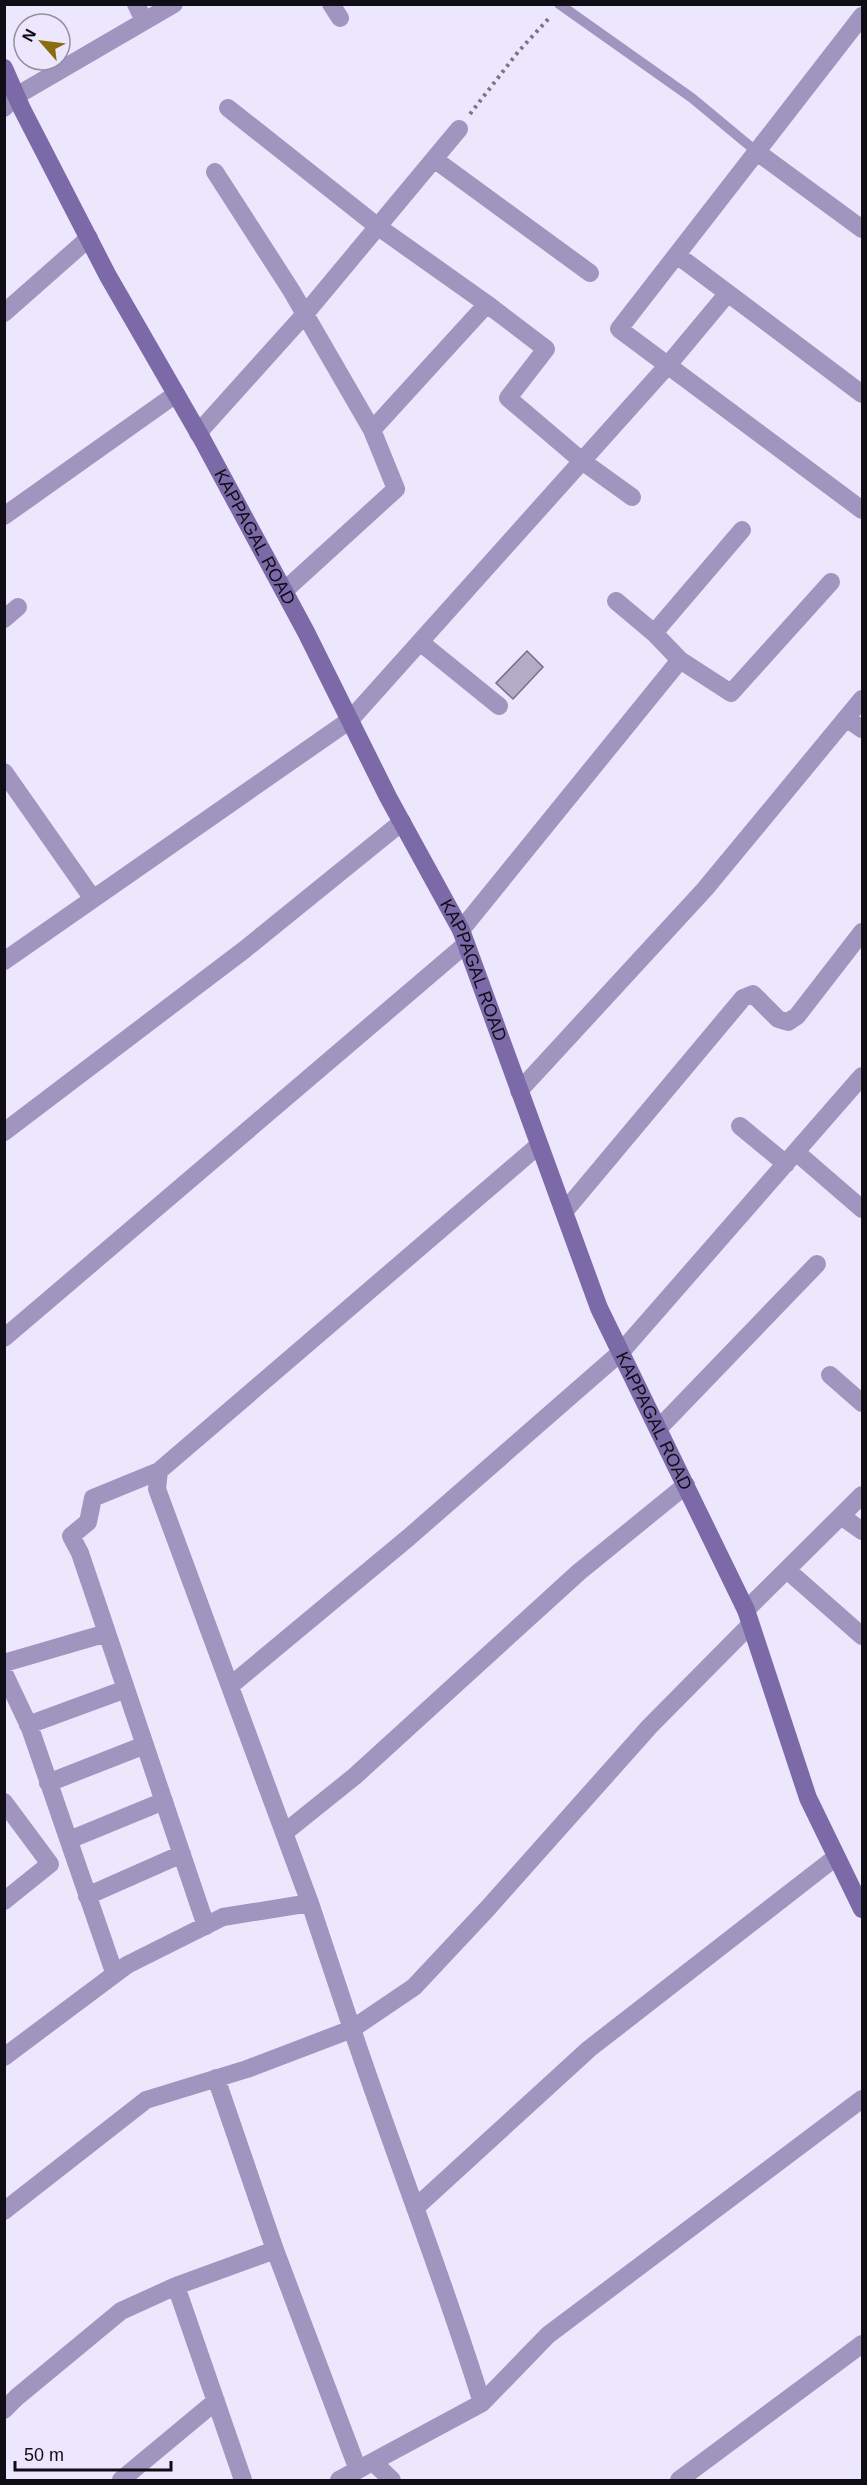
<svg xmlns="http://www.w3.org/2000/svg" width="867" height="2485" font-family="Helvetica,sans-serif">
  <rect width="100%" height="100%" fill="#ece7fd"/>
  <!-- building -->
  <path fill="#b3acc7" stroke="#756f87" stroke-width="1.5" d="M527,651L543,667L513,699L496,683Z"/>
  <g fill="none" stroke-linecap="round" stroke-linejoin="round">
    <!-- path -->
    <path stroke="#797685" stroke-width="4" stroke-dasharray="3 4.5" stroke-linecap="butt" d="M470,114L518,52L551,16"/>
    <!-- lane -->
    <path stroke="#9f95bf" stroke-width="10" d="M559,4L692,98L757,152"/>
    <!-- street -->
    <path stroke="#9f95bf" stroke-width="18" d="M136,4L144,21
      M331,4L340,18
      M862,16L619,329L862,510
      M4,108L16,96L174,4
      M228,108L377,226L487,304
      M757,152L862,229
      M434,159L590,273
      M215,172L291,290L372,430L396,489L284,591
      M677,255L862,394
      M4,313L89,238
      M372,430L487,304L546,349L508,398L582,461L632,497
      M198,433L305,314L459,129
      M4,516L176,394
      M616,601L654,633
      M4,619L18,607
      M420,642L499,706
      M680,660L654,633L742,530
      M846,718L862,729
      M4,772L93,899
      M461,930L680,660L731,693L831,582
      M4,961L350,720L668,365L728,293
      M519,1091L705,889L862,699
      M740,1126L786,1164
      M4,1132L244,950L402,822
      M796,1152L862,1209
      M564,1212L743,998L753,994L778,1019L788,1022L797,1016L862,932
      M4,1338L466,944
      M830,1375L862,1403
      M659,1428L817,1264
      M159,1471L93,1498L88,1522L71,1536L80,1553L206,1926
      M841,1516L862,1531
      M787,1570L862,1636
      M746,1610L862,1495
      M4,1663L107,1633
      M4,1673L30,1728L114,1972
      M230,1686L408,1538L621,1352L862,1076
      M28,1725L126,1689
      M48,1783L145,1745
      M4,1802L50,1864L4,1901
      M284,1833L355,1776L579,1572L686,1485
      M69,1840L164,1801
      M87,1896L182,1854
      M310,1903L157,1489L159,1471L539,1145
      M4,2057L127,1965L223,1917L310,1903L352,2029L414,1987L488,1908L650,1726L750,1625
      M415,2208L589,2049L836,1857
      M4,2211L146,2100L247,2069L352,2029C394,2154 443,2277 482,2403L339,2480
      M275,2250L358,2470
      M176,2286L275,2250L216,2078
      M482,2403L548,2335L862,2099
      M4,2410L17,2397L121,2311L176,2286L243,2480
      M373,2462L392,2480
      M121,2480L216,2401
      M679,2480L862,2344"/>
    <!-- secondary -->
    <path stroke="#7c6aa8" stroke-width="18" id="s1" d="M4,68L22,109L108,276L202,439L306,632L388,797L461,930L599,1308L746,1610L808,1798L862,1909"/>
  </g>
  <g text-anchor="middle" stroke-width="6" stroke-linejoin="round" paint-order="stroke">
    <!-- street labels -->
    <g font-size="18" fill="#0f0d15" stroke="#ece7fd">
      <text dy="6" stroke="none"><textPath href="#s1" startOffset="532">KAPPAGAL ROAD</textPath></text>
      <text dy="6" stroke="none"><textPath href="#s1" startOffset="1018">KAPPAGAL ROAD</textPath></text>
      <text dy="6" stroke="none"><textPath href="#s1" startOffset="1504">KAPPAGAL ROAD</textPath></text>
    </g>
  </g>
  <!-- border -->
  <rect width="867" height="2485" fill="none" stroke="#0f0d15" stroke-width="12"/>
  <!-- north arrow -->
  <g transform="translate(42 42) rotate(298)"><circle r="28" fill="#ece7fd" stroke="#9490a0" stroke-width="1.5"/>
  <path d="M0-4.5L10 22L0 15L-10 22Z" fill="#8d6c0f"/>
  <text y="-9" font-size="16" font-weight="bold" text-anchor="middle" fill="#0f0d15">N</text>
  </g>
  <!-- scale -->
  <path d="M15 2461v9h156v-9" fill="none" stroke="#0f0d15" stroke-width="3"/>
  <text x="24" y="2461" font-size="18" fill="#0f0d15" stroke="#ece7fd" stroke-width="4.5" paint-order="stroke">50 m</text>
</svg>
